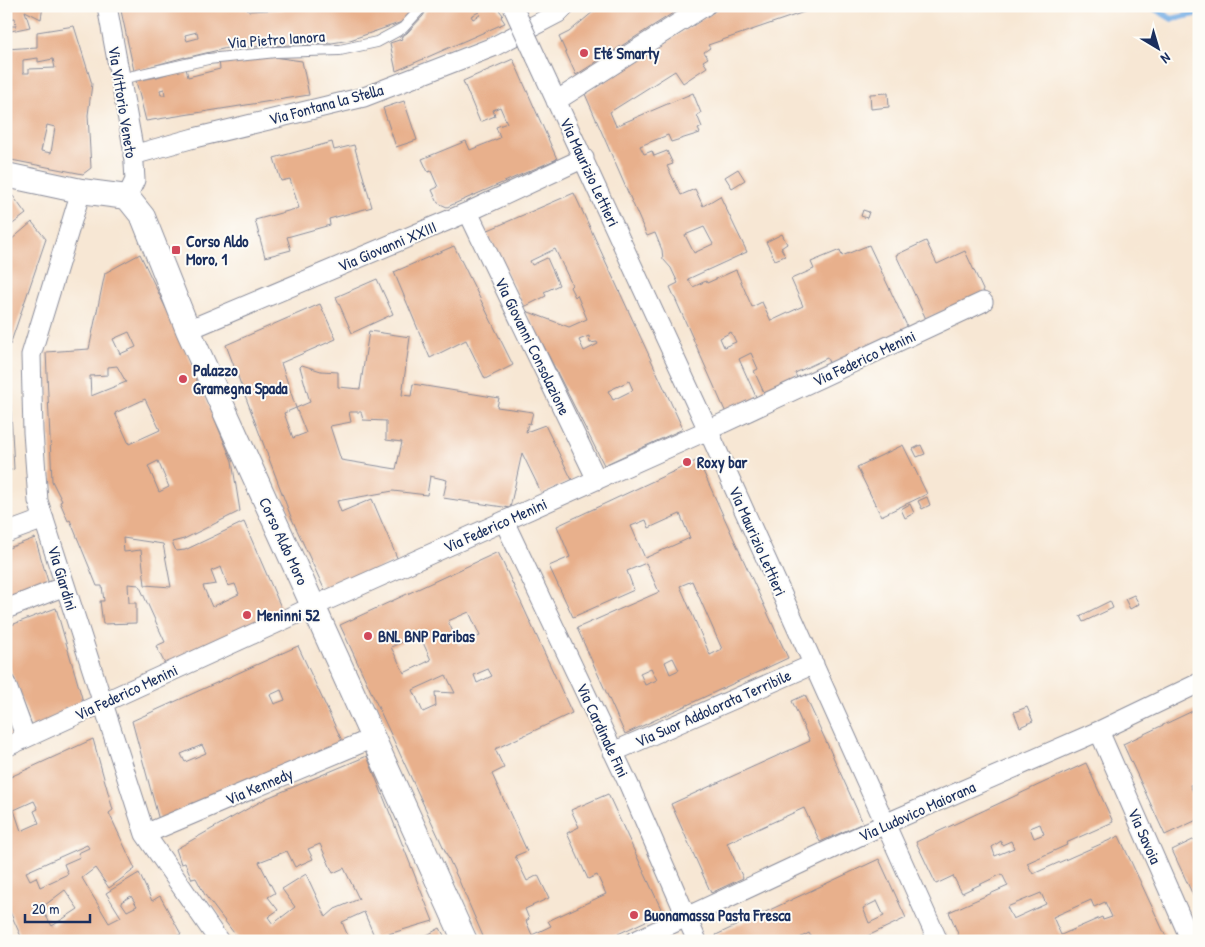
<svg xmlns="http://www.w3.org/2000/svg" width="1205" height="947" font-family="'Patrick Hand',sans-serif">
  <rect width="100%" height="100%" fill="#fdfcf7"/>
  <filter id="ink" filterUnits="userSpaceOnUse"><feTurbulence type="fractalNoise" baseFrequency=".02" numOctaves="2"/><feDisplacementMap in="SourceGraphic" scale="10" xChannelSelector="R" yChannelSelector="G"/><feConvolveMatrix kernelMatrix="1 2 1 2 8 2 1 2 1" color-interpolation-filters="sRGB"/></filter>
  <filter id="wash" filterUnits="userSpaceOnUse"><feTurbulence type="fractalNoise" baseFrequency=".0096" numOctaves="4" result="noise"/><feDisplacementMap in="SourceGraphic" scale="20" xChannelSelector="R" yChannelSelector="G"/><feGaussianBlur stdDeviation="1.12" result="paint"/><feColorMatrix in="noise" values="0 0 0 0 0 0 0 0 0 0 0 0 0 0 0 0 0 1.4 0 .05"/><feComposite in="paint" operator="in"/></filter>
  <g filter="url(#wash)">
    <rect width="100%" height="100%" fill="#f7e7d4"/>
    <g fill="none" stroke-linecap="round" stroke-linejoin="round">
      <!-- stream -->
      <path stroke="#75ade4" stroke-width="6" d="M1150,6L1172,19L1199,13"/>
    </g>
    <g id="blocks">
      <!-- building -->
      <path fill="#e8b08c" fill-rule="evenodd" d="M6,6H43L41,19L25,11L30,27L6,32V26H16L15,18L6,19Z
        M120,6H247L248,11L312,8V6H415L405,21L350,40L332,43L227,48L185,58V57L134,71ZM197,32L198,38L187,41L185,35Z
        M429,6H496L503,15L501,17L505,23L396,71L390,43L402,39L401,37L407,33L423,16ZM479,12L480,15L473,19L471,16Z
        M600,6H684L576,75L559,37L569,32Z
        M723,6H808L810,10L708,45L710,48L704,52L708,58L703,61L707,67L683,83L675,71L610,112L616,126L693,93L701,113L697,115L702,127L698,129L700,133L671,142L668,135L640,146L644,154L652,151L654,156L667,151L673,164L667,166L681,195L695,189L703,206L720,196L747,252L688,279L693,287L706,281L707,283L736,270L752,307L762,302L771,321L803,306L791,279L814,269L811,262L840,250L842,256L869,245L908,328L830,365L827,358L795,373L798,380L765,395L754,371L758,369L751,353L739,359L757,399L726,413L670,287L678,283L671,268L663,259L662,250L655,233L647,236L585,94ZM704,227L713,244L694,253L685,235ZM731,332L736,342L724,347L720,338Z
        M74,26L92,84L88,115L91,168L83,174L6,159V49L37,47V32ZM38,58V62L53,59L55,68L29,69V73H23V60ZM47,125L55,127L51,153L41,151Z
        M266,56L302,61L309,95L146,121L136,81L157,77L186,68L188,77L220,69L219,61ZM164,89L165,95H161L160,90Z
        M513,59L557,159L447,207L438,203L432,190L438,187L431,171L428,172L422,159L466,141L470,150L500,138L496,127L507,123L500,107L493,110L495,116L480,122L463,81Z
        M888,93L889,107L871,109L870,94Z
        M404,101L417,140L396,147L383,108Z
        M332,142L334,150L354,145L372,207L329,219L330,225L287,237L291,250L265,257L255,220L299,208L290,179L281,181L274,158Z
        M738,169L745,180L732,188L725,177Z
        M574,193L683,429L604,465L526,311L569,327L587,319L577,295L575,297L570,287L572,285L555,249L530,261L532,265L547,258L559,285L544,292L546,296L524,307L486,231ZM589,336L590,343L597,342L598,344L584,351L579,340ZM629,381L633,390L613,400L608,391Z
        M6,194L13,196L26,214L6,229Z
        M863,210L869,212L867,218L861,216Z
        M32,222L46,239L10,345H6V253L11,240Z
        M782,234L787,244L781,248L785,256L775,260L766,242Z
        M926,241L937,264L965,251L984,292L926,319L896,255Z
        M454,246L513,365L485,379L466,340L430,358L394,272Z
        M140,254L189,357L232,461L240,511L184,539L172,542L176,551L185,550L244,522L283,612L166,666L156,646L165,642L139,585L128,584L129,603H136V623L103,624L100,601H104L102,586H97L70,520L68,521L60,502L62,501L52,481L46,352L89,349L105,273ZM129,332L136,347L120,354L113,339ZM117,366L126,382L91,396L90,376L108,375V367ZM145,399L160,430L129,444L115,413ZM158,461L169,487L159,492L148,466ZM123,538L163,544L171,587L145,585L141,550L124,552ZM221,567L228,586L235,584L239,594L212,607L203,586L216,584L211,571Z
        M377,279L393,314L352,333L336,297Z
        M320,304L336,339L281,363L296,408L310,402L300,367L302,365L321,371L338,372V387L360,389L369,331L410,337L402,395L411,396L413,384L499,398L497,407L533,412L530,424L528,423L526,432L545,425L572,480L542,494L522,453L510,508L443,498L447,480L430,476L427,495L393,491L337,501L341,512L372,499L398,560L326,593L291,517L226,345ZM296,408L306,433L293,438L284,413ZM349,412H361L363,420L386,421V440L402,442L396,469L341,460L330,426L351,422Z
        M6,356H8L14,469L6,472Z
        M903,445L927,494L881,516L857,467Z
        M921,445L925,454L917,457L913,449Z
        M698,460L788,658L625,734L577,628L659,592L646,563L627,571L634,590L573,617L549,566L570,557L557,526ZM680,514L690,538L645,558L631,526L646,520L649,528ZM692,581L722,649L710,655L680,586ZM673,658L679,670L670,674L665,662ZM651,668L657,680L645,685L640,673Z
        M927,497L930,505L922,509L918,501Z
        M910,504L914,513L905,518L901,509Z
        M35,538L50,588L6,605V549Z
        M498,552L572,713L495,749L504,768L492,774L527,851L515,856L527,881L538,875L549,898L525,909L529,919L526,921L532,935L551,926L548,921L606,894L597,875L588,879L567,833L579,827L571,810L608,794L663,913L603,941H485L460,883L340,625ZM469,612L480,636L459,645L448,621ZM419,634L431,660L404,673L391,647ZM488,669L492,676L477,683L474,675ZM446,675L455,693L435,692L436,706L423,712L413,690Z
        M1134,595L1139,604L1130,609L1125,599Z
        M1110,601L1113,608L1083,622L1080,616Z
        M56,608L84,705L33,728L6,658V627Z
        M298,646L343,743L160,824L132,721ZM281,690L285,700L274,704L270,695ZM202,745L206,753L185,762L181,754Z
        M805,695L863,823L820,842L804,808L727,843L743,878L711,893L671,804L810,741L792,701Z
        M1027,707L1033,721L1020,727L1014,712Z
        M1199,708V781L1190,785L1199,804V819L1165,835L1123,744Z
        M6,723L12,738L6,741Z
        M93,739L113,810L109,813L135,869L109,888L95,868L82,878L109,923L121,917L106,893L139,873L152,901L160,896L181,934L172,939L173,941H100L98,938L93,941H23L6,903V779ZM34,801L38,809L34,811L39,823L21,831L14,810ZM87,845L89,848L78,853L80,857L64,864L68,874L40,887L36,877L30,880L26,872ZM65,890L78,909L52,926L41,908ZM131,896L137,906L127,911L121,902Z
        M367,756L433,921L375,938L364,912L342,922L350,941H240L205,895L196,878L192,879L185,863L181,864L176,849L267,798ZM320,844L333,873L344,868L359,899L335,909L326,917L306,874L282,889L295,907L273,924L268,917L278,910L268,897L275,893L259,862L287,851L295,867L313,859L308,849Z
        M1086,763L1113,822L1066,843L1067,845L1027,863L1033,874L1119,836L1168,941H961L949,912L1008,886L1002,874L962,893L953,876L936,884L916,842ZM1040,824L1044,834L1034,838L1030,828ZM1001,841L1002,845L1011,841L1014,848L995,856L992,847ZM1041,893L1046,904L1013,919L1007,907ZM1091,900L1094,907L1105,902L1112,917L1103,920L1102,917L1061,935L1053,917Z
        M1199,837V908L1172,850Z
        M879,859L906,918L857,941H813L809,933L794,941H718L716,935ZM877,901L884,916L869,923L863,908Z
        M440,928L447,941H416Z"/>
    </g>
  </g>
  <g filter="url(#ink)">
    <use href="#blocks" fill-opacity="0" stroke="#898b99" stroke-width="1"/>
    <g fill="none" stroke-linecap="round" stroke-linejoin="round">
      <defs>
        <path id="service" d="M120,79L208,59L276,52L340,50L377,42L403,28L423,6"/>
        <path id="minor" d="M107,6L133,147L135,180L127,197
          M536,57L708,430L938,941
          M556,101L705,6
          M133,155L194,138L364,97L493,47L558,13L565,6
          M81,191L31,355L33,432L38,501L145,834L219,941
          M468,212L597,480
          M188,330L468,212L584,158
          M504,521L629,785L697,941
          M6,533L44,519
          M6,609L65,586
          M6,684L26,738
          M1099,731L1191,941
          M6,747L314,606L708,430L983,302
          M613,752L814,664
          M145,834L373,738
          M635,941L885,824L1099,731L1199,683"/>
        <path id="tertiary" d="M6,175L81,191L127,197L143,217L188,330L465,941"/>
      </defs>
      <!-- service casing -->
      <use href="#service" stroke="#898b99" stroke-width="12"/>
      <!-- minor casing -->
      <use href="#minor" stroke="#898b99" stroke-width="21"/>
      <!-- tertiary casing -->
      <use href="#tertiary" stroke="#898b99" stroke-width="26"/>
      <!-- service -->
      <use href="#service" stroke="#fff" stroke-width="10"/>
      <!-- minor -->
      <use href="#minor" stroke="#fff" stroke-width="19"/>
      <!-- tertiary -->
      <use href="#tertiary" stroke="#fff" stroke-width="24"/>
      <defs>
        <path id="minor-bridge" d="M513,7L536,57"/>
      </defs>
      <!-- minor-bridge casing -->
      <use href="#minor-bridge" stroke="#898b99" stroke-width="21" stroke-linecap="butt"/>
      <!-- minor-bridge -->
      <use href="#minor-bridge" stroke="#fff" stroke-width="19"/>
    </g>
  </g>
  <!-- markers -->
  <g fill="#d1495b" stroke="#fdfcf7" stroke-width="2">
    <circle cx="584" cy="53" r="5"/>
    <rect x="171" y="245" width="10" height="10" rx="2.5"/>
    <circle cx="183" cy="379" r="5"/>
    <circle cx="687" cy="462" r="5"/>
    <circle cx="247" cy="615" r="5"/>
    <circle cx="368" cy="636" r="5"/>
    <circle cx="634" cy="915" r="5"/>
  </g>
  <g text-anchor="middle" stroke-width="4" stroke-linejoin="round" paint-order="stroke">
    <!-- street labels -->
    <g font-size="16" fill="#1b2f5e" stroke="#fdfcf7">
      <text transform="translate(276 39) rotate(-4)" y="6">Via Pietro Ianora</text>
      <text transform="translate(123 102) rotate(81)" y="6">Via Vittorio Veneto</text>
      <text transform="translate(326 104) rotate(-15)" y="6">Via Fontana la Stella</text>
      <text transform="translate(590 172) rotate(65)" y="6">Via Maurizio Lettieri</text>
      <text transform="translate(387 246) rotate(-23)" y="6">Via Giovanni XXIII</text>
      <text transform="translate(533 346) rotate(64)" y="6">Via Giovanni Consolazione</text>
      <text transform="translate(864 358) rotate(-25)" y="6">Via Federico Menini</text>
      <text transform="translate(495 525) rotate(-24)" y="6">Via Federico Menini</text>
      <text transform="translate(284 541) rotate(65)" y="6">Corso Aldo Moro</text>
      <text transform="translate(758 541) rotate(66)" y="6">Via Maurizio Lettieri</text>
      <text transform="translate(63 578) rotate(73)" y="6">Via Giardini</text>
      <text transform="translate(126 692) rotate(-25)" y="6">Via Federico Menini</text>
      <text transform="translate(713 708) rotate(-24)" y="6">Via Suor Addolorata Terribile</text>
      <text transform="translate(603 730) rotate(65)" y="6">Via Cardinale Fini</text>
      <text transform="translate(259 786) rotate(-23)" y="6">Via Kennedy</text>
      <text transform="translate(917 811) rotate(-24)" y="6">Via Ludovico Maiorana</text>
      <text transform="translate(1145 836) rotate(66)" y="6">Via Savoia</text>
    </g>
    <!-- poi labels -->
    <g font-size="16" font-weight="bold" fill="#1b2f5e" stroke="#fdfcf7" text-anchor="start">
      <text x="594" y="59">Eté Smarty</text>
      <text x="186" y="247">Corso Aldo<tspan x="186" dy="18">Moro, 1</tspan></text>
      <text x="193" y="376">Palazzo<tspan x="193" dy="18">Gramegna Spada</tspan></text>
      <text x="697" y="468">Roxy bar</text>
      <text x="257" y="621">Meninni 52</text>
      <text x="378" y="642">BNL BNP Paribas</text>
      <text x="644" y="921">Buonamassa Pasta Fresca</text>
    </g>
  </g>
  <!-- margin -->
  <rect width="1205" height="947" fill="none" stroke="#fdfcf7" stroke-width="25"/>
  <!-- north arrow -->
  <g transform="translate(1158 48) rotate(142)" stroke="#fdfcf7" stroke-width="4" paint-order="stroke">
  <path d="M0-4L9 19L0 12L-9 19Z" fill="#1b2f5e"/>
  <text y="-8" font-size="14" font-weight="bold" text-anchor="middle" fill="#1b2f5e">N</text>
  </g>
  <!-- scale -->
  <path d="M25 914v8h65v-8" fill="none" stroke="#1b2f5e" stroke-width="2.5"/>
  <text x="32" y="914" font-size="15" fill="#1b2f5e" stroke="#fdfcf7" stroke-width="4" paint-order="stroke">20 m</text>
</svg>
